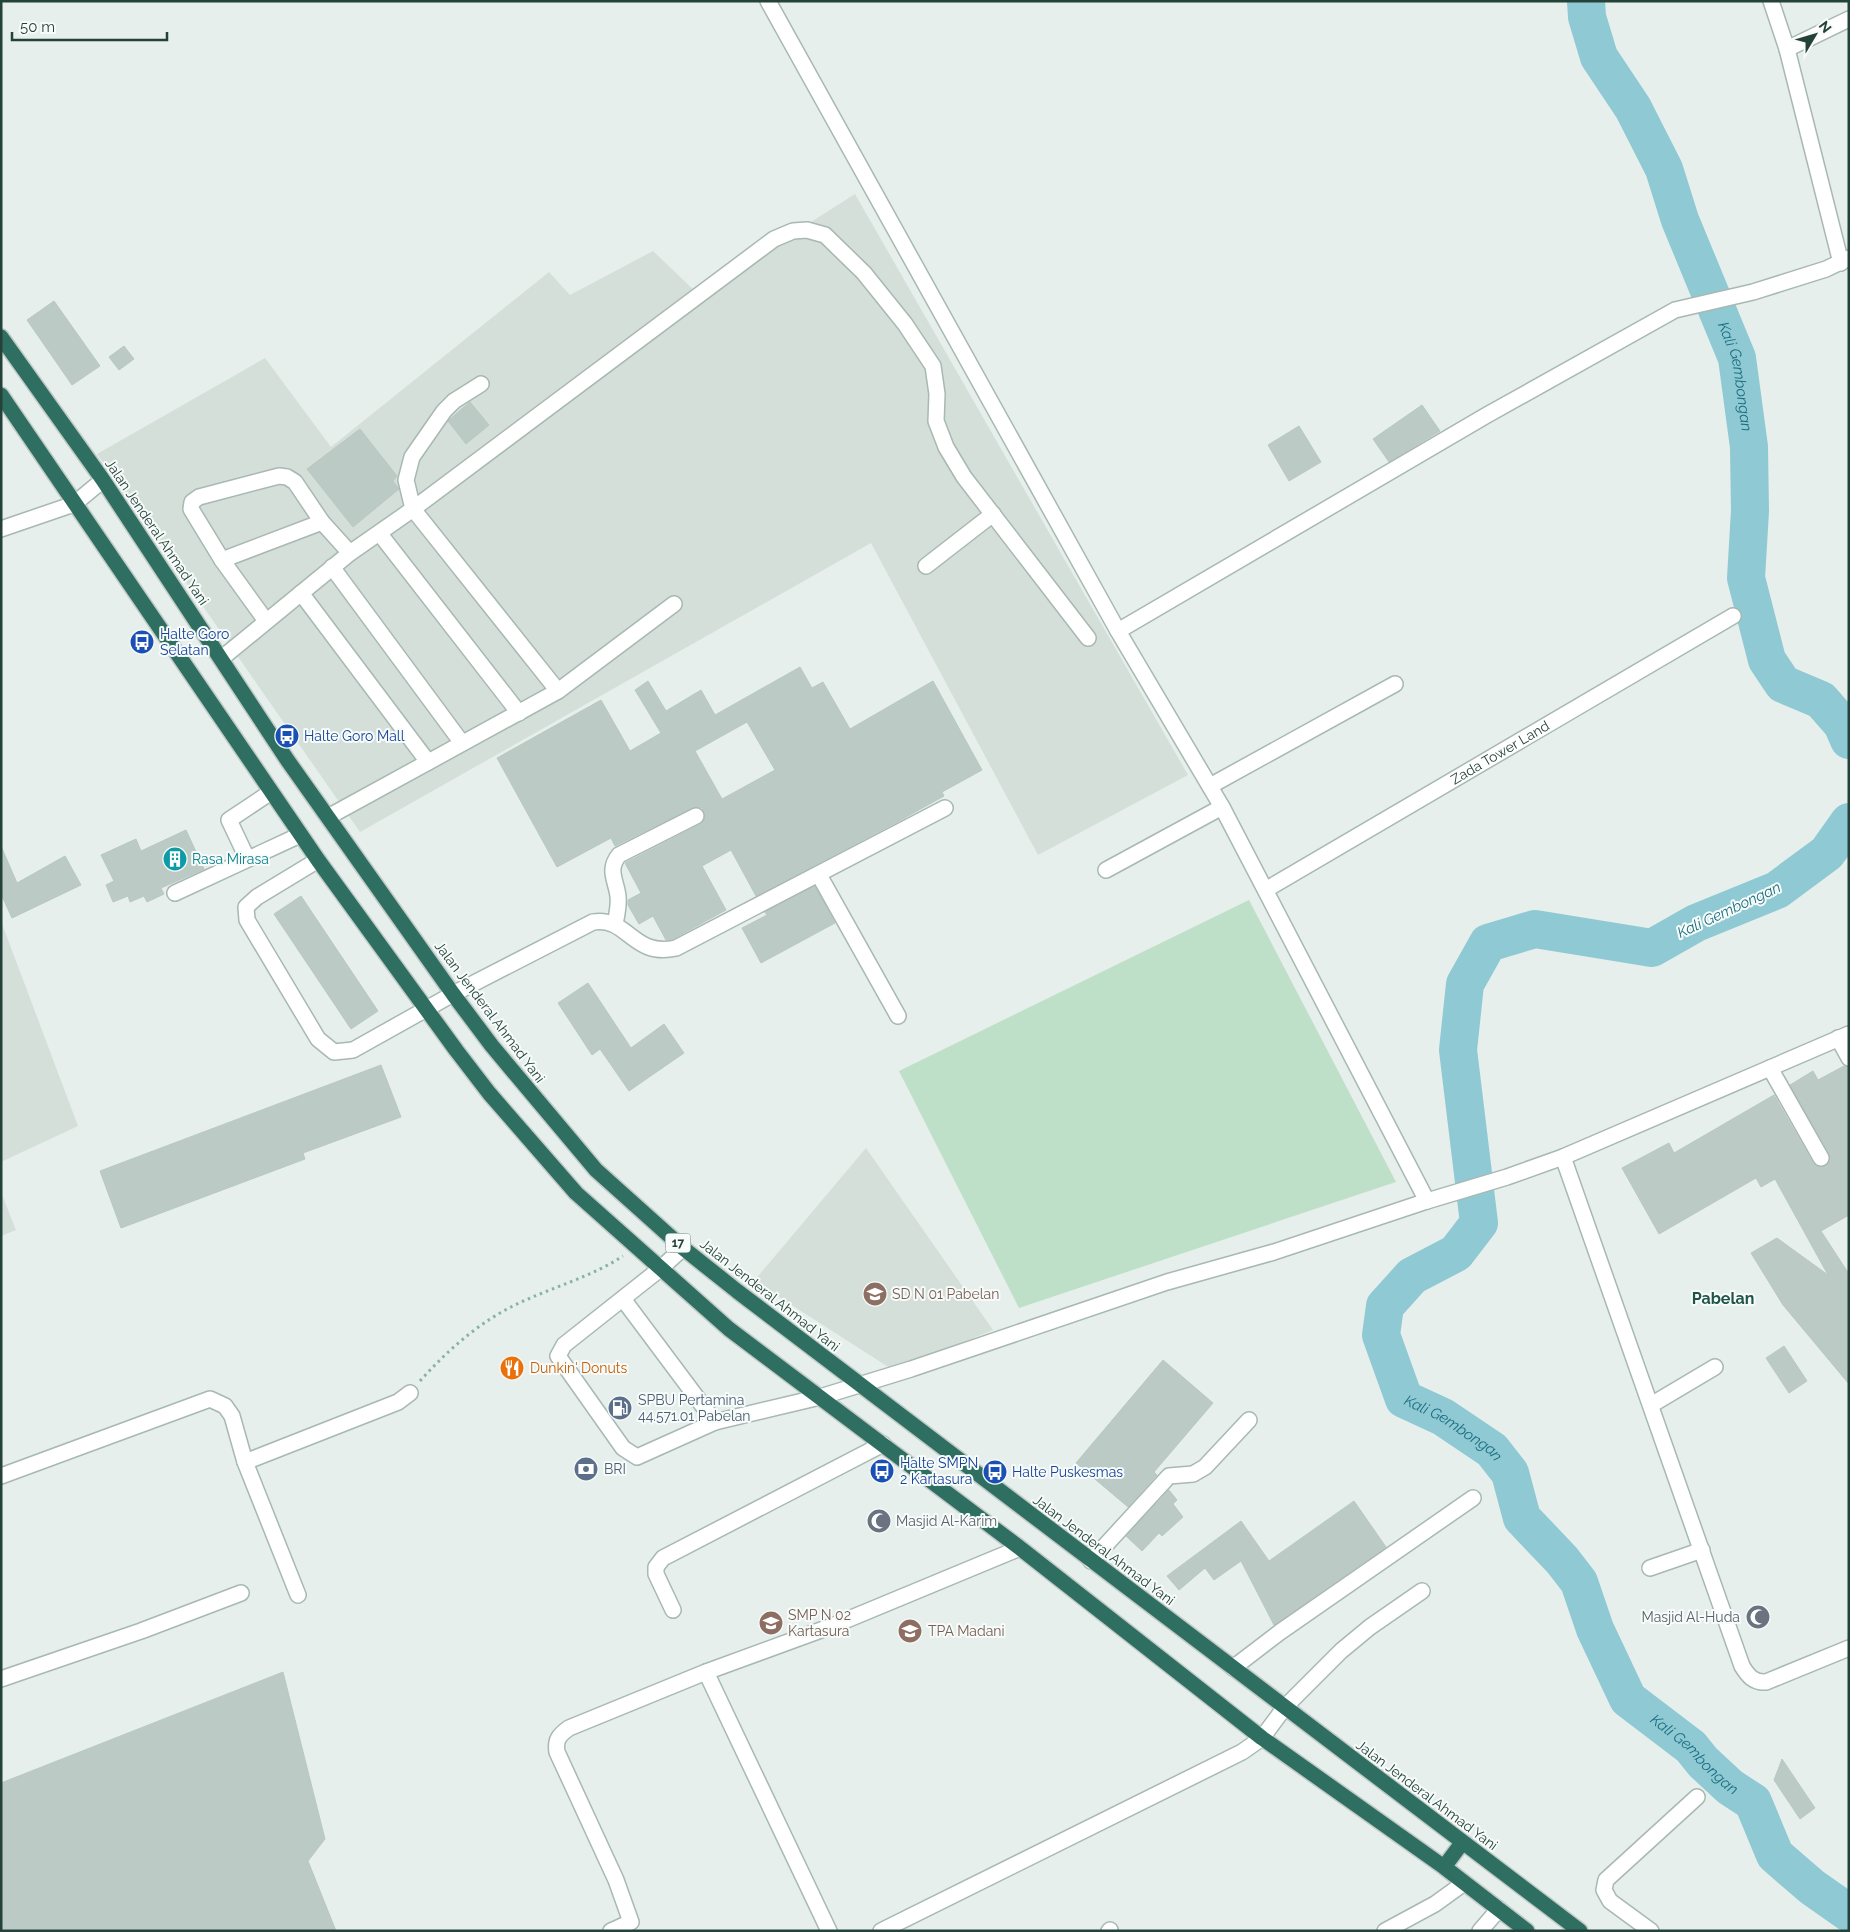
<svg xmlns="http://www.w3.org/2000/svg" width="1850" height="1932" font-family="Raleway,sans-serif">
  <rect width="100%" height="100%" fill="#e6efeb"/>
  <!-- built -->
  <path fill="#d4dfda" d="M855,194L1188,775L1038,855L871,543L360,832L97,454L265,358L331,447L549,272L570,295L653,251L698,294Z
    M1,921L78,1126L1,1162Z
    M866,1148L993,1330L893,1370L754,1281Z
    M1,1192L16,1230L1,1236Z"/>
  <!-- green -->
  <path fill="#bfe0c8" d="M1249,900L1396,1182L1019,1308L899,1071Z"/>
  <g fill="none" stroke-linecap="round" stroke-linejoin="round">
    <!-- river -->
    <g stroke="#8ec9d4" stroke-width="38">
      <path id="s1" d="M1586,1L1587,17L1599,57L1633,108L1664,169L1680,220L1737,358L1749,447L1750,511L1746,578L1767,660L1783,684L1821,700L1842,724L1849,740"/>
      <path id="s2" d="M1849,822L1827,853L1777,890L1696,923L1652,948L1535,929L1488,943L1465,984L1458,1050L1479,1223L1456,1253L1412,1276L1385,1306L1381,1335L1404,1399L1443,1417L1492,1450L1510,1473L1522,1518L1562,1560L1579,1582L1595,1629L1628,1699L1691,1747L1703,1762L1730,1787L1753,1802L1775,1855L1812,1887L1849,1913"/>
    </g>
  </g>
  <!-- building -->
  <path fill="#bbcac4" stroke="#b8c9c2" fill-rule="evenodd" d="M54,301L100,366L72,385L27,320Z
    M124,346L134,359L119,370L109,357Z
    M470,402L489,425L466,444L448,421Z
    M1422,405L1440,431L1389,462L1373,439Z
    M1299,426L1321,462L1289,481L1268,445Z
    M360,429L397,476L393,481L399,489L353,527L307,469Z
    M800,667L812,688L823,682L850,729L933,681L982,770L942,792L944,796L899,821L756,896L731,850L702,866L726,910L673,939L666,940L653,916L639,924L628,905V900L641,893L625,863L701,824L705,817L702,808H692L615,846L611,838L557,867L497,758L601,700L630,751L661,733L635,690L648,681L666,711L701,690L715,715ZM747,722L775,770L722,799L695,751Z
    M186,830L204,869L161,888L164,894L147,902L144,896L130,902L128,896L113,902L106,885L114,881L101,855L136,839L141,851Z
    M1,846L17,883L65,856L81,885L12,918L1,894Z
    M815,886L835,923L761,963L742,928L767,915L765,912Z
    M301,896L378,1011L351,1029L274,914Z
    M588,983L631,1048L664,1024L684,1053L629,1091L600,1049L592,1055L558,1003Z
    M381,1065L401,1117L303,1153L305,1159L121,1228L100,1171Z
    M1844,1066L1849,1067V1215L1821,1231L1849,1274V1384L1783,1305L1751,1253L1777,1238L1828,1275L1775,1179L1761,1187L1756,1178L1659,1234L1622,1168L1669,1143L1674,1153L1774,1095L1813,1163L1817,1166H1825L1829,1162V1153L1790,1085L1813,1071L1818,1080Z
    M1784,1346L1807,1381L1789,1393L1766,1358Z
    M1163,1360L1213,1403L1154,1472L1157,1475L1128,1507L1076,1463Z
    M1169,1490L1177,1500L1173,1504L1183,1517L1162,1536L1159,1533L1142,1551L1126,1536Z
    M1354,1501L1386,1547L1274,1625L1241,1561L1214,1580L1205,1568L1179,1590L1167,1576L1241,1521L1269,1561Z
    M283,1672L325,1839L308,1861L336,1931H1V1783Z
    M1782,1759L1815,1808L1800,1819L1774,1780Z"/>
  <g fill="none" stroke-linecap="round" stroke-linejoin="round">
    <defs>
      <g id="minor">
        <path d="M768,1L1118,631L1222,807L1427,1201"/>
        <path d="M1771,1L1787,49L1841,263"/>
        <path d="M1787,49L1849,19"/>
        <path d="M1,529L74,504L103,480"/>
        <path d="M380,534L519,713"/>
        <path d="M222,560L191,509L192,502L199,497L279,476L287,477L295,482L322,522L350,553"/>
        <path d="M926,566L993,514"/>
        <path d="M332,567L462,743"/>
        <path d="M301,593L428,762"/>
        <path d="M266,621L222,560L322,522"/>
        <path d="M1118,631L1487,415L1675,310L1753,292L1826,269L1849,258"/>
        <path d="M222,658L350,553L413,509L406,480L412,457L444,411L454,401L481,384"/>
        <path d="M558,691L413,509L774,239L793,231L807,230L825,235L864,273L905,324L933,366L937,394L936,421L946,447L964,477L1088,638"/>
        <path d="M1210,786L1395,684"/>
        <path d="M328,817L558,691L674,604"/>
        <path d="M247,858L229,820L271,792"/>
        <path d="M318,860L257,897L246,907L247,920L318,1039L334,1052L353,1050L453,994L593,922C628,916 632,958 676,948L945,808"/>
        <path d="M1106,870L1222,807"/>
        <path d="M819,875L898,1016"/>
        <path id="s3" d="M1267,889L1733,616"/>
        <path d="M175,893L300,835"/>
        <path d="M615,924C617,915 619,905 618,896C616,880 607,870 619,855L696,816"/>
        <path d="M1838,1038L1849,1058"/>
        <path d="M1770,1068L1821,1158"/>
        <path d="M1563,1157L1742,1666C1748,1676 1754,1683 1766,1682L1849,1648"/>
        <path d="M683,1248L660,1269L564,1345L558,1356L623,1448L637,1457L715,1422L820,1397L911,1369L1167,1282L1274,1252L1427,1201L1507,1177L1563,1157L1849,1034"/>
        <path d="M623,1299L715,1422"/>
        <path d="M1651,1405L1715,1367"/>
        <path d="M245,1462L398,1402L410,1393"/>
        <path d="M1,1476L210,1399L225,1406L232,1416L245,1462L298,1595"/>
        <path d="M1091,1561L1169,1476L1193,1474L1205,1467L1249,1420"/>
        <path d="M1650,1568L1702,1550"/>
        <path d="M673,1610L656,1574V1567L663,1558L883,1444"/>
        <path d="M1233,1668L1280,1632L1473,1498"/>
        <path d="M706,1672L829,1931"/>
        <path d="M1,1679L141,1631L241,1593"/>
        <path d="M611,1931L631,1922L616,1880L557,1752C555,1740 559,1735 569,1728L706,1672L832,1626L1020,1548"/>
        <path d="M881,1931L1242,1752L1262,1738L1285,1707L1341,1651L1370,1627L1422,1591"/>
        <path d="M1109,1931L1110,1930"/>
        <path d="M1385,1931L1435,1904L1464,1883"/>
        <path d="M1480,1931L1499,1909"/>
        <path d="M1651,1931L1610,1901L1604,1890L1606,1880L1697,1797"/>
      </g>
      <path id="highway" d="M1,337L103,480L288,761L453,994L492,1046L596,1170L683,1248L737,1291L1580,1931
        M1,395L318,860L456,1050L489,1093L576,1193L729,1329L1020,1548L1262,1738L1444,1867L1527,1931
        M1444,1867L1462,1843"/>
    </defs>
    <!-- minor casing -->
    <use href="#minor" stroke="#a8b8b2" stroke-width="18"/>
    <!-- highway casing -->
    <use href="#highway" stroke="#c2cac8" stroke-width="18"/>
    <!-- path -->
    <path stroke="#86b3a5" stroke-width="3" stroke-dasharray="2.5 4" stroke-linecap="butt" d="M420,1381C447,1351 476,1325 511,1307C548,1288 588,1279 623,1256"/>
    <!-- minor -->
    <use href="#minor" stroke="#fff" stroke-width="15"/>
    <!-- highway -->
    <use href="#highway" stroke="#2f6f62" stroke-width="15"/>
  </g>
  <!-- icons -->
  <defs>
    <symbol id="bus-disc" viewBox="-11 -11 22 22"><circle r="9.5" fill="#1a4fb4" stroke="#f7fbf9"/><path d="M-5-6H5V4H4V6H2V4H-2V6H-4V4H-5ZM-3.5-4V0h7V-4ZM-3.5 1.2v1.5H-2V1.2ZM2 1.2v1.5H3.5V1.2Z" fill="#fff"/></symbol>
    <symbol id="building-disc" viewBox="-11 -11 22 22"><circle r="9.5" fill="#0f9aa8" stroke="#f7fbf9"/><path d="M-4-6H4V6H1V3H-1V6H-4ZM-2.5-4.3h1.7v1.8h-1.7ZM.8-4.3h1.7v1.8H.8ZM-2.5-1h1.7V.8h-1.7ZM.8-1h1.7V.8H.8Z" fill="#fff"/></symbol>
    <symbol id="school-disc" viewBox="-11 -11 22 22"><circle r="9.5" fill="#8d6e63" stroke="#f7fbf9"/><path d="M0-5L7-2L0 1L-7-2ZM-4 1L0 2.5L4 1V4Q0 6-4 4Z" fill="#fff"/></symbol>
    <symbol id="restaurant-disc" viewBox="-11 -11 22 22"><circle r="9.5" fill="#e8710a" stroke="#f7fbf9"/><path d="M-5-6h1v4h1v-4h1v4h1v-4h1v5L-1.5 .5V6h-2V.5L-5-1ZM5-6V6H3V1.5H1.5Q1.5-4 5-6Z" fill="#fff"/></symbol>
    <symbol id="fuel-disc" viewBox="-11 -11 22 22"><circle r="9.5" fill="#5c6f8a" stroke="#f7fbf9"/><path d="M-5.5-6h7V0h2V4h1.3V-2.5L3-4.5l.8-.8L6-3V5H2.5V1h-1V6h-7ZM-4.2-4.7v3.2H.2V-4.7Z" fill="#fff"/></symbol>
    <symbol id="bank-disc" viewBox="-11 -11 22 22"><circle r="9.5" fill="#5c6f8a" stroke="#f7fbf9"/><path d="M-6-4H6V4H-6ZM0-2.3a2.3 2.3 0 1 0 0 4.6a2.3 2.3 0 1 0 0-4.6Z" fill="#fff"/></symbol>
    <symbol id="mosque-disc" viewBox="-11 -11 22 22"><circle r="9.5" fill="#6b7280" stroke="#f7fbf9"/><path d="M3.5-4.9A6 6 0 1 0 3.5 4.9A5 5 0 1 1 3.5-4.9Z" fill="#fff"/></symbol>
  </defs>
  <g fill-rule="evenodd">
    <use href="#bus-disc" x="128" y="628" width="28" height="28"/>
    <use href="#bus-disc" x="273" y="722" width="28" height="28"/>
    <use href="#building-disc" x="161" y="845" width="28" height="28"/>
    <use href="#school-disc" x="861" y="1280" width="28" height="28"/>
    <use href="#restaurant-disc" x="498" y="1354" width="28" height="28"/>
    <use href="#fuel-disc" x="606" y="1394" width="28" height="28"/>
    <use href="#bank-disc" x="572" y="1455" width="28" height="28"/>
    <use href="#bus-disc" x="868" y="1457" width="28" height="28"/>
    <use href="#bus-disc" x="981" y="1458" width="28" height="28"/>
    <use href="#mosque-disc" x="865" y="1507" width="28" height="28"/>
    <use href="#mosque-disc" x="1744" y="1603" width="28" height="28"/>
    <use href="#school-disc" x="757" y="1609" width="28" height="28"/>
    <use href="#school-disc" x="896" y="1617" width="28" height="28"/>
  </g>
  <g text-anchor="middle" stroke-width="4" stroke-linejoin="round" paint-order="stroke">
    <!-- shield labels -->
    <rect fill="#f7fbf9" stroke="#637a73" stroke-width="1" x="665.5" y="1233.5" width="25" height="19" rx="4"/>
    <g font-size="12" font-weight="bold" fill="#24423a">
      <text x="678" y="1247">17</text>
    </g>
    <!-- street labels -->
    <g font-size="14" fill="#24423a" stroke="#f7fbf9">
      <text transform="translate(157 532) rotate(56)" y="5">Jalan Jenderal Ahmad Yani</text>
      <text dy="5" stroke="none"><textPath href="#s3" startOffset="270">Zada Tower Land</textPath></text>
      <text transform="translate(490 1012) rotate(53)" y="5">Jalan Jenderal Ahmad Yani</text>
      <text transform="translate(770 1295) rotate(38)" y="5">Jalan Jenderal Ahmad Yani</text>
      <text transform="translate(1104 1550) rotate(37)" y="5">Jalan Jenderal Ahmad Yani</text>
      <text transform="translate(1427 1795) rotate(37)" y="5">Jalan Jenderal Ahmad Yani</text>
    </g>
    <!-- transit labels -->
    <g font-size="14" fill="#164399" stroke="#f7fbf9" text-anchor="start">
      <text x="160" y="639">Halte Goro<tspan x="160" dy="16">Selatan</tspan></text>
      <text x="304" y="741">Halte Goro Mall</text>
      <text x="900" y="1468">Halte SMPN<tspan x="900" dy="16">2 Kartasura</tspan></text>
      <text x="1012" y="1477">Halte Puskesmas</text>
    </g>
    <!-- culture labels -->
    <g font-size="14" fill="#0d838f" stroke="#f7fbf9" text-anchor="start">
      <text x="192" y="864">Rasa Mirasa</text>
    </g>
    <!-- education labels -->
    <g font-size="14" fill="#785e54" stroke="#f7fbf9" text-anchor="start">
      <text x="892" y="1299">SD N 01 Pabelan</text>
      <text x="788" y="1620">SMP N 02<tspan x="788" dy="16">Kartasura</tspan></text>
      <text x="928" y="1636">TPA Madani</text>
    </g>
    <!-- food labels -->
    <g font-size="14" fill="#c56008" stroke="#f7fbf9" text-anchor="start">
      <text x="530" y="1373">Dunkin' Donuts</text>
    </g>
    <!-- service labels -->
    <g font-size="14" fill="#4e5e75" stroke="#f7fbf9" text-anchor="start">
      <text x="638" y="1405">SPBU Pertamina<tspan x="638" dy="16">44.571.01 Pabelan</tspan></text>
      <text x="604" y="1474">BRI</text>
    </g>
    <!-- worship labels -->
    <g font-size="14" fill="#5b616d" stroke="#f7fbf9" text-anchor="start">
      <text x="896" y="1526">Masjid Al-Karim</text>
      <text x="1740" y="1622" text-anchor="end">Masjid Al-Huda</text>
    </g>
    <!-- water labels -->
    <g font-size="15" font-style="italic" fill="#1c6f80" stroke="#f7fbf9">
      <text dy="5" stroke="none"><textPath href="#s1" startOffset="408">Kali Gembongan</textPath></text>
      <text transform="translate(1729 910) rotate(-25)" y="5">Kali Gembongan</text>
      <text dy="5" stroke="none"><textPath href="#s2" startOffset="976">Kali Gembongan</textPath></text>
      <text dy="5" stroke="none"><textPath href="#s2" startOffset="1396">Kali Gembongan</textPath></text>
    </g>
    <!-- quarter labels -->
    <g font-size="16" font-weight="bold" fill="#1f5548" stroke="#f7fbf9">
      <text x="1723" y="1304">Pabelan</text>
    </g>
  </g>
  <!-- border -->
  <rect width="1850" height="1932" fill="none" stroke="#24423a" stroke-width="5"/>
  <!-- north arrow -->
  <g transform="translate(1815 35) rotate(52)" stroke="#f7fbf9" stroke-width="4" paint-order="stroke">
  <path d="M0-4L9 19L0 12L-9 19Z" fill="#24423a"/>
  <text y="-8" font-size="14" font-weight="bold" text-anchor="middle" fill="#24423a">N</text>
  </g>
  <!-- scale -->
  <path d="M12 32v8h155v-8" fill="none" stroke="#24423a" stroke-width="2.5"/>
  <text x="20" y="32" font-size="15" fill="#24423a" stroke="#f7fbf9" stroke-width="4" paint-order="stroke">50 m</text>
</svg>
